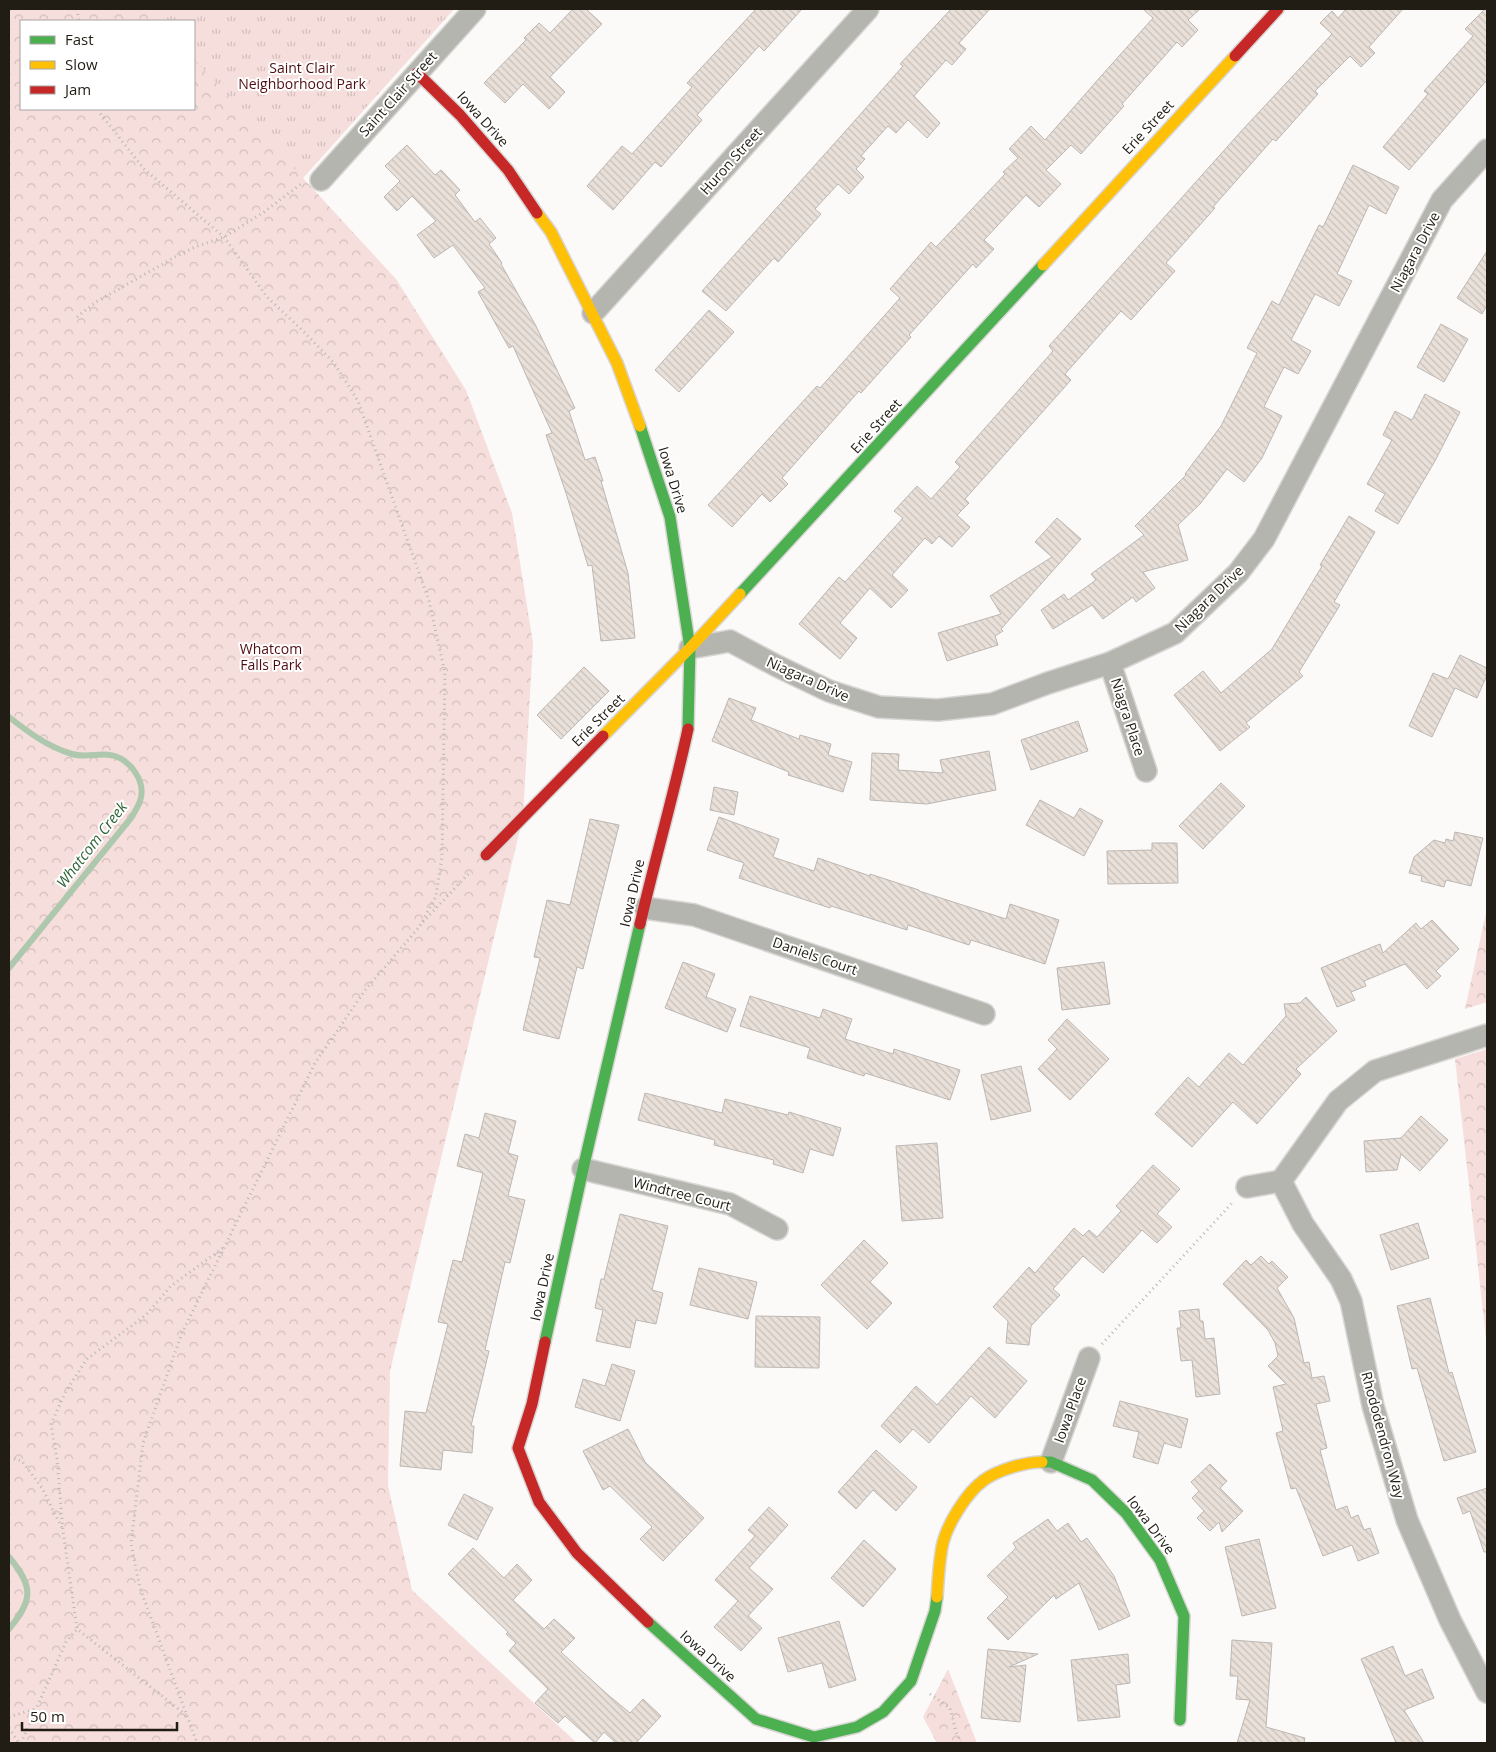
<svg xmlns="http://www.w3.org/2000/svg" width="1496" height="1752" font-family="'Open Sans',sans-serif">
  <defs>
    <pattern id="forest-crowns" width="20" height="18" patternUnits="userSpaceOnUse" patternTransform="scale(1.25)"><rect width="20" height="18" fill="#f6dedc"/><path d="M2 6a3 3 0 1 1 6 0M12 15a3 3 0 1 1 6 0" fill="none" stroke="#d3bebc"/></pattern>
    <pattern id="park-tufts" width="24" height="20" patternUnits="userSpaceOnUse" patternTransform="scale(1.25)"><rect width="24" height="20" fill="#f6dedc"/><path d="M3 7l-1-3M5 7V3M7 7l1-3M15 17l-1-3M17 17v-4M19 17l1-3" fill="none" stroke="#d3bebc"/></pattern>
    <pattern id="building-back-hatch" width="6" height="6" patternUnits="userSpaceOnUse" patternTransform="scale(1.25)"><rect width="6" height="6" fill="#e9e0d9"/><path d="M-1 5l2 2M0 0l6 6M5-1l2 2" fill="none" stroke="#c8c0b9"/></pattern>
  </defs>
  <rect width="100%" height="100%" fill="#fcfaf8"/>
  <!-- forest -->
  <path fill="url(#forest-crowns)" fill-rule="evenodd" d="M9,9H454L303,178L396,279L466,390L512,513L533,643L523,817L390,1371L388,1486L412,1590L577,1743H9ZM21,21H194V109H21Z
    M1487,908V1002L1465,1009Z
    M1487,1049V1348L1455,1059Z
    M948,1669L977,1743H937L923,1717Z"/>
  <!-- park -->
  <path fill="url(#park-tufts)" d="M157,9H454L303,178L194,59V21H166Z"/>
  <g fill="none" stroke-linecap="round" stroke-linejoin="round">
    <!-- stream -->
    <path stroke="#aec8ae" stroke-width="6" d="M9,717C28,732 48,747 72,754C85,758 99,753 110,755C129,758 147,781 140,801C138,807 134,813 131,818L9,968
      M9,1557C34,1587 33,1600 9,1629"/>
  </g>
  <!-- building -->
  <path fill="url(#building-back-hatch)" stroke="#bcb7b3" d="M573,9H586L602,24L550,77L565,92L549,109L523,84L505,103L484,83L526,40L524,38L539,23L550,33Z
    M756,9H802L764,51L759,46L697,115L702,120L661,167L655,162L613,210L587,186L622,146L632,154L692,87L687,83Z
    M951,9H990L959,43L966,49L952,65L946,60L914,96L940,123L927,138L908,120L896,133L888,126L861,156L865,159L856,169L864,177L849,194L838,184L815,209L821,214L778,262L774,258L726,311L702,291L850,126L903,66L900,64Z
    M1143,9H1200L1188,20L1198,30L1182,47L1177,42L1122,104L1124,106L1081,154L1071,145L1046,170L1061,184L1039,207L1026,195L984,240L994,249L976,268L973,264L909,335L911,337L861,393L859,391L782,478L788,484L770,502L762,494L732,527L708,505L817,386L820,388L900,298L890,289L931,242L936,247L1005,174L1003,172L1018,158L1009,149L1031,126L1045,140L1102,75L1153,18Z
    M1346,9H1403L1369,47L1375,53L1361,67L1350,56L1315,91L1318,94L1276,141L1273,139L1213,207L1215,208L1166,263L1175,271L1131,320L1121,311L1065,374L1071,380L965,499L969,503L957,515L970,527L952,547L939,536L932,544L925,538L892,575L908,590L891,608L870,588L840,623L857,638L840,659L799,624L839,577L845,582L903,518L894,511L917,486L931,499L960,467L955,462L1053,351L1049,346L1245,127L1332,34L1320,23L1332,11L1338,18Z
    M1485,9H1487V80L1409,170L1383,147L1428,94L1424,91L1473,36L1465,29Z
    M407,145L435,175L441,170L460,190L455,195L475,222L480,218L496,238L489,244L502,263L501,264L536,326L575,408L569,411L585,460L595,457L603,481H601L628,573L635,638L601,641L592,565L588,566L566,493L546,435L552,433L513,346L509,348L478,292L485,288L453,245L434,258L417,235L436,221L412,196L397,211L384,197L400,181L385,166Z
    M1353,165L1399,187L1386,214L1369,205L1337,274L1352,281L1339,306L1315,294L1291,340L1311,351L1298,374L1284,367L1264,407L1282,416L1262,458L1244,482L1227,469L1200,504L1178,525L1188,560L1143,572L1155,588L1136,602L1133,597L1103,619L1092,605L1053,629L1041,610L1064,594L1068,600L1096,580L1091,574L1144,535L1135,526L1186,475L1185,474L1221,426L1257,353L1247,348L1272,301L1279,305L1319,225L1323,227Z
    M1487,251V305L1482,314L1457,298Z
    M709,310L734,332L679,392L655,370Z
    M1441,324L1468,339L1444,382L1417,367Z
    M1425,394L1460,412L1435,461L1398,524L1375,511L1385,494L1367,484L1392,440L1383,435L1395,411L1412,420Z
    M1349,516L1375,532L1334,602L1340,605L1299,672L1303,676L1246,723L1250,727L1220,751L1174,695L1203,671L1221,693L1272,649L1322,566L1320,565Z
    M1057,518L1081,539L1001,629L1003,631L995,636L998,645L947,661L938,633L1001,614L990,596L1052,557L1035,542Z
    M1460,655L1487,668V675L1477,698L1455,688L1432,737L1409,726L1433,673L1448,679Z
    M584,667L609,691L561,739L537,715Z
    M729,698L756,708L751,720L799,739L800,735L831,744L828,755L852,762L843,792L788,775L789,772L712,741Z
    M1078,721L1088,751L1031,770L1021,740Z
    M989,751L996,790L927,804L870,800L872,753L899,754L898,770L943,773L940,760Z
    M1221,783L1245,806L1203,849L1179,826Z
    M714,787L738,792L734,815L710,810Z
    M1040,800L1074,818L1080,808L1103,821L1084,856L1026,825Z
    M719,817L779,839L773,857L814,871L818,858L870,876V874L919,890V891L1006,919L1010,904L1059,920L1045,964L971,940L969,945L908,925L907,930L831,906L830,908L739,878L744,863L707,850Z
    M590,819L619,825L583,969L577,967L559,1039L523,1030L540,958L534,957L547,900L570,905Z
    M1455,832L1483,838L1471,886L1446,880L1444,887L1421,881L1422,876L1409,873L1414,857L1434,840L1445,843L1446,839L1453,841Z
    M1152,843H1177L1178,883L1108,884L1107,851L1152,850Z
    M1432,920L1459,949L1436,971L1441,976L1427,989L1405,964L1364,981L1366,986L1351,992L1355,1000L1337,1007L1321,968L1380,944L1383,953L1416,923L1421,929Z
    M683,962L715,974L706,997L736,1009L727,1032L665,1008Z
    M1104,962L1110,1004L1062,1010L1057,968Z
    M750,996L820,1018L823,1009L852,1019L845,1039L893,1054L894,1049L960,1070L950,1100L865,1073L864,1076L807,1058L810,1048L740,1026Z
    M1306,997L1337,1031L1296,1069L1301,1074L1257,1124L1233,1102L1192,1147L1155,1114L1188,1077L1199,1087L1229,1053L1243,1065L1286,1016L1284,1004L1300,1003Z
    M1067,1019L1109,1059L1070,1100L1038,1069L1057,1049L1048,1040Z
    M1021,1066L1031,1111L991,1120L981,1075Z
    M645,1093L722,1113L725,1099L788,1115L789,1112L841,1128L833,1156L810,1149L803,1173L773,1164L774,1160L714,1145L715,1140L638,1120Z
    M485,1113L516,1121L508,1153L518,1156L508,1196L525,1200L510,1263L505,1262L485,1350L489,1351L471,1426H474L472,1453L443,1450L441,1470L400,1466L405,1411L426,1413L448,1324L438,1322L453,1260L462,1262L483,1173L457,1166L465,1134L479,1138Z
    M1421,1116L1448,1140L1420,1171L1401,1154L1397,1170L1366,1172L1364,1141L1401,1138Z
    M937,1143L943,1218L902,1221L896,1146Z
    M1153,1165L1180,1189L1157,1214L1172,1227L1157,1243L1142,1230L1103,1273L1083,1256L1053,1289L1060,1295L1031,1326L1029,1345L1006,1343L1008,1321L993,1307L1029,1267L1035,1273L1074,1228L1083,1236L1089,1230L1097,1237L1121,1211L1116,1206Z
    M620,1214L668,1226L652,1290L663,1293L656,1324L636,1320L630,1348L596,1341L603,1310L595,1308L601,1279H604Z
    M1418,1223L1429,1258L1391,1270L1380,1235Z
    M864,1240L888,1263L870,1282L892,1303L867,1329L821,1285Z
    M1261,1256L1269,1264L1272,1261L1288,1277L1277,1288L1294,1318L1304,1363L1309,1362L1312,1378L1324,1376L1330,1401L1316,1404L1327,1448L1320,1450L1336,1510L1347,1506L1351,1518L1358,1515L1364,1530L1370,1528L1379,1553L1358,1561L1352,1545L1323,1556L1296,1488L1291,1489L1276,1433L1283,1431L1273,1387L1286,1384L1268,1366L1278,1356L1275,1343L1268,1330L1223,1284L1246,1260L1251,1265Z
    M699,1268L757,1282L748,1319L690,1305Z
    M1430,1298L1449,1373L1452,1372L1476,1452L1444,1461L1417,1368L1412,1369L1397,1306Z
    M1199,1309L1200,1321H1203L1205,1339L1214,1338L1220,1394L1196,1397L1192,1360L1181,1361L1177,1328H1181L1179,1311Z
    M756,1316L820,1317L819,1368L755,1367Z
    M989,1347L1027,1381L995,1418L971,1396L929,1443L913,1429L900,1443L881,1426L916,1386L937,1405Z
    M612,1364L635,1371L620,1421L575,1407L583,1379L605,1386Z
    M1120,1401L1188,1419L1181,1448L1164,1443L1158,1464L1133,1457L1139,1432L1113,1426Z
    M628,1429L645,1462L704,1518L663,1561L640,1539L652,1527L610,1486L603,1490L583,1451Z
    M876,1450L917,1487L896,1511L873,1490L856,1509L838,1492Z
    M1210,1464L1227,1481L1220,1488L1243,1511L1222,1532L1219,1522L1210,1531L1197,1518L1204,1511L1192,1498L1199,1491L1191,1482Z
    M1487,1488V1552H1484L1470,1511L1463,1514L1457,1498Z
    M464,1494L493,1508L477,1540L448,1525Z
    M769,1507L788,1525L749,1568L773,1589L748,1616L762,1628L741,1651L714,1627L738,1601L715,1580L755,1536L748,1530Z
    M1048,1519L1057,1531L1068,1523L1081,1542L1087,1538L1114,1576L1130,1616L1099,1630L1079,1583L1056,1599L1054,1595L1008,1640L987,1618L1008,1597L987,1576L1016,1548L1013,1543Z
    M1259,1539L1276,1608L1242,1616L1225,1547Z
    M864,1540L896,1569L863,1607L831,1578Z
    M473,1548L504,1578L517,1564L532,1580L513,1600L544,1629L554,1619L575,1638L561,1652L607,1694L630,1713L643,1699L661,1716L636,1743H616L604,1732L595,1743L565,1716L558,1723L535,1703L548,1689L509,1651L516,1643L506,1634L508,1632L448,1574Z
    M839,1621L856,1680L829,1688L822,1663L788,1672L778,1638Z
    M1232,1640L1272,1643L1266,1727L1305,1738L1304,1743H1237L1250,1700L1236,1699L1238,1676H1230Z
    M1393,1646L1405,1676L1422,1669L1434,1698L1404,1710L1424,1743H1396L1361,1659Z
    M988,1649L1038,1654L1009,1667L1026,1665L1020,1722L981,1718Z
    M1128,1654L1130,1683L1116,1685L1120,1717L1078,1721L1071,1660Z"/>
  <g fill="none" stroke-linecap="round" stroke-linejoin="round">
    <defs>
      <path id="street" d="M321,180L475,9
        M593,313L868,9
        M690,648L730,641L777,666L829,691L879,707L938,710L992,704L1048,683L1110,663L1175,633L1238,573L1264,539L1442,200L1487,150
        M1110,663L1146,771
        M645,908L694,915L984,1014
        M1487,1035L1375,1071L1338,1101L1281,1181L1303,1224L1341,1279L1351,1301L1373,1406L1407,1520L1450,1620L1487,1692
        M583,1169L730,1204L777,1229
        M1247,1187L1281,1181
        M1051,1462L1089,1358"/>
      <path id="fast" d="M640,426L670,517L690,648L688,729
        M740,594L1043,265
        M545,1342L583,1169L640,924
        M1042,1462H1051L1092,1480L1126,1513L1160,1560L1184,1616L1180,1720
        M648,1622L756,1719L814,1737L857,1727L883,1712L911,1681L935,1611L937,1597"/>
      <path id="slow" d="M537,213L551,232L617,363L640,426
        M1043,265L1235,56
        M603,736L690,648L740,594
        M937,1597C938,1581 939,1563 942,1547C946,1526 966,1493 984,1480C998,1470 1025,1462 1042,1462"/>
      <path id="jam" d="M1235,56L1278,9
        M417,73L460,115L508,170L537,213
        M486,855L603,736
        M640,924C655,859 674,794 688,729
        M545,1342L532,1404L518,1448L539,1502L577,1553L648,1622"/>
    </defs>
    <!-- street casing -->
    <use href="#street" stroke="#d8d6d4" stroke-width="24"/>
    <!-- fast casing -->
    <use href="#fast" stroke="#d8d6d4" stroke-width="14"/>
    <!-- slow casing -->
    <use href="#slow" stroke="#d8d6d4" stroke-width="14"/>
    <!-- jam casing -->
    <use href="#jam" stroke="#d8d6d4" stroke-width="14"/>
    <!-- path -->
    <path stroke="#b7b8b2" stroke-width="3" stroke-dasharray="1 4" stroke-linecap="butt" d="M77,9L79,21
      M99,109L100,113L144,169L224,237L267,297L304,332L334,363L358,401L429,601L445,673L442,857L436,896L420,926L366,989L315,1063L182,1333L143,1443L131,1544L140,1588L197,1743
      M77,317L96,302L175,257L195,247L224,237L264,212L301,184
      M423,922L470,872
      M1102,1344L1233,1202
      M9,1458L22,1461L42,1488L62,1528
      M930,1694L950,1708L956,1732L961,1743
      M186,1715L77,1629L63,1531L57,1459L51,1424L66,1391L87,1359L146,1315L171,1286L223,1248
      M9,1717L35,1709
      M9,1728L19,1743
      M21,1743L66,1642L77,1629"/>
    <!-- street -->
    <use href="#street" stroke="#b5b5b0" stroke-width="21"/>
    <!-- fast -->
    <use href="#fast" stroke="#4caf50" stroke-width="11"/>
    <!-- slow -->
    <use href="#slow" stroke="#ffc107" stroke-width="11"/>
    <!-- jam -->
    <use href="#jam" stroke="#c62828" stroke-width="11"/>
  </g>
  <g text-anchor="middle" stroke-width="4" stroke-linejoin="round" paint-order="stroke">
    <!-- park labels -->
    <g font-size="14" fill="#4f0d12" stroke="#fff">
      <text x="302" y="73">Saint Clair<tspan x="302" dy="16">Neighborhood Park</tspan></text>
      <text x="271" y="654">Whatcom<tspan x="271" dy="16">Falls Park</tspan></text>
    </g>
    <!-- street labels -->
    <g font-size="14" fill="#211c14" stroke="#fff">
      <text transform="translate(398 94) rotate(-48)" y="5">Saint Clair Street</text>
      <text transform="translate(483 119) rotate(48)" y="5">Iowa Drive</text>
      <text transform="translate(1148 127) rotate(-47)" y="5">Erie Street</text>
      <text transform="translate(731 161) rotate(-48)" y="5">Huron Street</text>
      <text transform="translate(1415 252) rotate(-62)" y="5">Niagara Drive</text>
      <text transform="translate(876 426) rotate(-48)" y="5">Erie Street</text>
      <text transform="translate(673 480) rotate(73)" y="5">Iowa Drive</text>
      <text transform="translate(1209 599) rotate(-44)" y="5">Niagara Drive</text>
      <text transform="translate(808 679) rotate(24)" y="5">Niagara Drive</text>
      <text transform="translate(1128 717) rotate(72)" y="5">Niagra Place</text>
      <text transform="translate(598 720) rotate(-45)" y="5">Erie Street</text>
      <text transform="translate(632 893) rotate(-77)" y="5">Iowa Drive</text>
      <text transform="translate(815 956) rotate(19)" y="5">Daniels Court</text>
      <text transform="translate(682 1194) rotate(14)" y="5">Windtree Court</text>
      <text transform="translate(542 1287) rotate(-78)" y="5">Iowa Drive</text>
      <text transform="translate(1070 1410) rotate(-70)" y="5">Iowa Place</text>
      <text transform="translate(1383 1435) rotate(75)" y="5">Rhododendron Way</text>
      <text transform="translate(1151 1525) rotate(53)" y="5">Iowa Drive</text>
      <text transform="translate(708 1656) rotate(42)" y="5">Iowa Drive</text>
    </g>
    <!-- water labels -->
    <g font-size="15" font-style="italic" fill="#2f6535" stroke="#fff">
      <text transform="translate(92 845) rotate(-52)" y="5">Whatcom Creek</text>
    </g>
  </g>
  <!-- border -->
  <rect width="1496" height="1752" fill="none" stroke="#211c14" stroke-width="20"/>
  <!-- legend -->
  <rect x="20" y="20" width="175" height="90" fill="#ffffff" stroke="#a6a4a1"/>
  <rect x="30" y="36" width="25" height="8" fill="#4caf50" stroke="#a6a4a1"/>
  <text x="65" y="45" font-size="15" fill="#211c14">Fast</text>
  <rect x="30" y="61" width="25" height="8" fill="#ffc107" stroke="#a6a4a1"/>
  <text x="65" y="70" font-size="15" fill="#211c14">Slow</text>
  <rect x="30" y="86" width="25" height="8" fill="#c62828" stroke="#a6a4a1"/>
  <text x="65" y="95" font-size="15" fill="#211c14">Jam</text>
  <!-- scale -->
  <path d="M22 1722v8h155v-8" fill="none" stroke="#211c14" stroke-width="2.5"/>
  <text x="30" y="1722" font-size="15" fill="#211c14" stroke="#ffffff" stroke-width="4" paint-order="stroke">50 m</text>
</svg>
